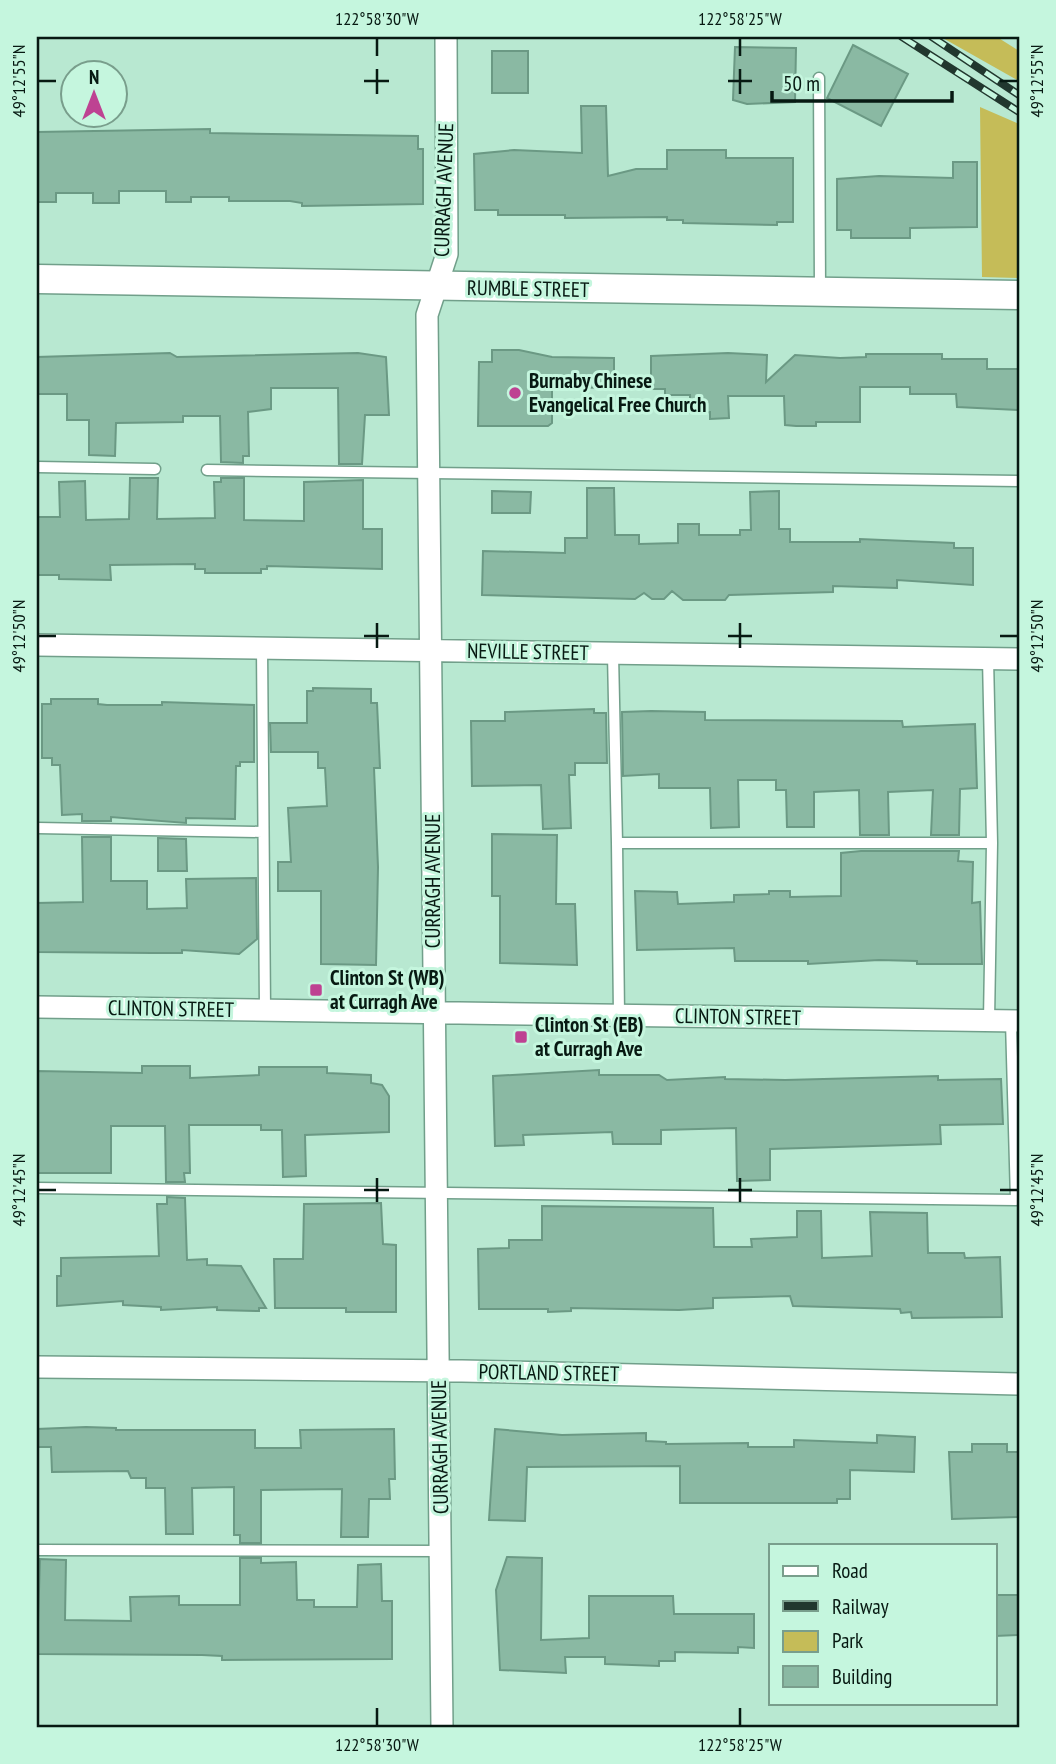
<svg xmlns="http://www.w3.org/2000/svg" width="1056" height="1764" font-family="'PT Sans Narrow',sans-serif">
  <rect width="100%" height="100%" fill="#b8e8d1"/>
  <!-- green -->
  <path fill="#c5bc58" d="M941,37H997L1019,51V81Z
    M980,107L1019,124V278L982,277Z"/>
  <!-- building -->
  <path fill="#8ab9a3" stroke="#6b9984" stroke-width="2" d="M853,45L908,74L881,126L827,98Z
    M735,47L796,48L795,102L747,104L733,100Z
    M492,51H528V93H492Z
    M581,106H606L608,176L636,169H667V150H726V158H793V222H777V225L683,223V220H667V217L565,218V215H498V210H475L474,154L514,150L582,153Z
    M210,129V133L418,136V149H423V204L302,206V203L290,201H229V197H191V202H166V191H119V203H93V193H56V202H37V132Z
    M953,162H977V227L910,228V238H851V230H837V179L879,176L953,178Z
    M492,350H519L552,357L614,358V388L552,387V423L548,426H478L479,362H492Z
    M170,353L177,357L358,353L386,357L389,415H365L362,464H339L338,388H271V409L248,412L249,456H243V463L221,462L220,416H183V422L116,423L115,456L89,455V420H67V394H37V357Z
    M728,353L767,355L766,382L795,355L840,358L866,357V354H942V359H987V369H1019V410L957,407L956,394H910V387H860V422H816V426H796L785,425L784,396H728L729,418L710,419V412L690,413V395H665V389H651V356Z
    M130,478H158L157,519L215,518L214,482H221V478H244V520L304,521V482L363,480V529H382V569L267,566V569H261V573H205V569H195V564L110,565L111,580L59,579V575H37V517H60L59,482L85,481L86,520L129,519Z
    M587,488H614L615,535H639V544L678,543V524H699V535H740V530H751L750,492L779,491V529H790V542H860V539L954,543V548H973V585L897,580V588L833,586V592L729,595L725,600H683L672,591L664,599H652L644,593L635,599L482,595L483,551L565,553V538H587Z
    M492,491L531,492L530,513H492Z
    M313,688L371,689V703H377L380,768H374L378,867L376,965L321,964V891H278V862H291L288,808L327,806L325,768H318V752H271L270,723H307V691H313Z
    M51,699H98V704L107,705H162V702L254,705V762H240V766H236L235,819L186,818V823L111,817V821H82V814L62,815L60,765H52V758H42V704H51Z
    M594,709V713H606L607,763H575V775H569L571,828L543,829L541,785L472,786L471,721H505V712Z
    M651,711L705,712V720L902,721L903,727L975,724L977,788L960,789L959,835H931L933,790L888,792L889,835H860L859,790L814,792V827H787L786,790H776V780H738L739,827L711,828L710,788H659V774L623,776L622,712Z
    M492,834L557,835L556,904H575L577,965L500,963V896H492Z
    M82,837H111V881H147V909L187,908L186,879L256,878L257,939L239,954L182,950V953H152L37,952V903L83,902Z
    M158,838L186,839L187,871H158Z
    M861,851H959L958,861L973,862L972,903L980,902L982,964H917V961L879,960L808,964V961H735L734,948L637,950L635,891L677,892L678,904L734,902V895L769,894V891H790V897L841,896V853Z
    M142,1066H190V1078L259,1075V1067H327V1073L371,1075V1083L382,1085L389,1096V1132L305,1135L306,1176L283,1177L282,1130H261V1125H189L190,1173H184L185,1182H166L165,1126H111V1173H37V1071L142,1073Z
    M599,1070V1075H659L667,1080L725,1077V1079L785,1080L938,1076V1080L1001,1079L1003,1124L940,1125L941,1144L770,1149V1180L737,1181L736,1128L661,1130V1144H613L612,1132L523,1135L524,1145L495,1146L493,1076Z
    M167,1197L185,1198L187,1260L207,1259V1265L241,1266L266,1308H259V1311L217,1310V1307L161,1310V1307L123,1305V1301L57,1306V1276H61V1258L159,1256L157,1204H167Z
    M381,1203L383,1244L396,1245V1312H346V1308H275L274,1259H303L304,1204Z
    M542,1206L713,1208L714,1247H752L751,1239L797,1237V1211H821L822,1258L872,1256L870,1212L927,1213L928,1253H964L965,1258L1000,1257L1002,1317L912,1318L911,1312L901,1313L900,1309L793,1306L790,1296L713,1298V1308L679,1310L571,1308V1311L548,1312V1309H479L478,1249L509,1248V1240H542Z
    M86,1427L116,1428V1430H255V1448H301L300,1430L394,1429L395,1479H389L390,1499H369L368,1537H341L342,1489L261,1490V1543H240V1535H234V1487L192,1488L193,1534H166L165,1488H146V1478H131L128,1471L52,1472L51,1447H37V1429Z
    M495,1429L562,1435L646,1433V1441L666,1442V1444L748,1443V1447H794V1440L877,1443V1435L915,1437L914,1472L850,1470V1499H837V1503H680V1466L527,1467L525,1521L489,1520Z
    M972,1444H1007V1452H1019V1517L952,1519L949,1452H972Z
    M507,1557L542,1558L541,1640L589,1638V1596H673L674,1614H754V1648L738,1647V1653L675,1652V1661H659V1666L605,1664V1657H565L566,1673L500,1670L496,1590Z
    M240,1558H261V1563L296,1562L297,1600H314V1607H357L358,1565L381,1564L382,1601H392V1659L222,1660V1656L202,1655L37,1654L40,1559L66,1560L65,1620L131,1621L130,1597L179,1596V1605H240Z
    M995,1595H1019V1635L995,1636Z"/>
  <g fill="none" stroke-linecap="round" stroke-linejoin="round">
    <defs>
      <path id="lane" d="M819,78L820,291
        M37,467L155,469
        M207,470L1019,481
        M262,648L265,1009
        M613,654L617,843
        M988,658L992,843L989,1020
        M37,828L262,832
        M619,1015L617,843H992
        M37,1188L1016,1200L1011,1021
        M37,1550L442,1551"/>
      <path id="street" d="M37,645L1019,659
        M37,1007L1019,1021
        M37,1367L462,1371L1019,1384
        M442,1727L427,315L447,254L446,37"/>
      <path id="secondary" d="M37,279L1019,295"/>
    </defs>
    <!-- lane casing -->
    <use href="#lane" stroke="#719f8a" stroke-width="13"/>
    <!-- street casing -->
    <use href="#street" stroke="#719f8a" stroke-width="24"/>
    <!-- secondary casing -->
    <use href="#secondary" stroke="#719f8a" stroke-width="31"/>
    <!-- lane -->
    <use href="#lane" stroke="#fff" stroke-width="10"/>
    <!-- street -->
    <use href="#street" stroke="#fff" stroke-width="21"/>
    <!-- secondary -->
    <use href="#secondary" stroke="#fff" stroke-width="28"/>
    <defs>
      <path id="rail" d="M902,37L1019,112
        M932,37L1019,95"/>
    </defs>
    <!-- rail casing -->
    <use href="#rail" stroke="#21372e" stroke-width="8"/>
    <!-- rail -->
    <use href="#rail" stroke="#c5f6de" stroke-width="5" stroke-dasharray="16" stroke-linecap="butt"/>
  </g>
  <!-- ticks -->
  <path fill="none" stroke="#071912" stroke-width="2.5" d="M377,38V56M740,38V56M377,69V94M740,69V94M38,81H56M364,81H389M728,81H752M1000,81H1018M377,623V648M740,623V648M38,636H56M364,636H389M728,636H752M1000,636H1018M377,1178V1202M740,1178V1202M38,1190H56M364,1190H389M728,1190H752M1000,1190H1018M377,1708V1726M740,1708V1726"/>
  <!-- markers -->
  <g fill="#be4292" stroke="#c5f6de" stroke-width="2.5">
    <circle cx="515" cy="393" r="7"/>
    <rect x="309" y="983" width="14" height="14" rx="3.5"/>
    <rect x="514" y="1030" width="14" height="14" rx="3.5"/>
  </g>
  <g text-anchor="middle" stroke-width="6" stroke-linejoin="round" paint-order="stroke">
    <!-- street labels -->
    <g font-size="21" fill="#071912" stroke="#c5f6de">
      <text transform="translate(444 190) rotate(-88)" y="7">CURRAGH AVENUE</text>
      <text transform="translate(528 289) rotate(1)" y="7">RUMBLE STREET</text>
      <text transform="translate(528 652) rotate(1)" y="7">NEVILLE STREET</text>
      <text transform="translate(433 881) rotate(-90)" y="7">CURRAGH AVENUE</text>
      <text transform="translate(171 1009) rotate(1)" y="7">CLINTON STREET</text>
      <text transform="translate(738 1017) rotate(1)" y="7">CLINTON STREET</text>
      <text transform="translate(549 1373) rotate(1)" y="7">PORTLAND STREET</text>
      <text transform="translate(440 1447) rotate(-91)" y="7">CURRAGH AVENUE</text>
    </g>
    <!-- poi labels -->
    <g font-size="21" font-weight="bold" fill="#071912" stroke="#c5f6de" text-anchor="start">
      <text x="529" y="388">Burnaby Chinese<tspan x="529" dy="24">Evangelical Free Church</tspan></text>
      <text x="330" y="985">Clinton St (WB)<tspan x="330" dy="24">at Curragh Ave</tspan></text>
      <text x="535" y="1032">Clinton St (EB)<tspan x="535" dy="24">at Curragh Ave</tspan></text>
    </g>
  </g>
  <!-- border -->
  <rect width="1056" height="1764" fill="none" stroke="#c5f6de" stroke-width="77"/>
  <!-- legend -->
  <rect x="769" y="1544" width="228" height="161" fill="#c5f6de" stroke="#799e8c" stroke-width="2"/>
  <rect x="783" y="1566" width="35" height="10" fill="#ffffff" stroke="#799e8c" stroke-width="2"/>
  <text x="832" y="1578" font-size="21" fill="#071912">Road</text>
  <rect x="783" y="1601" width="35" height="10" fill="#21372e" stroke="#799e8c" stroke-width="2"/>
  <text x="832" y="1614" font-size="21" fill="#071912">Railway</text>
  <rect x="783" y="1631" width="35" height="21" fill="#c5bc58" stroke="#799e8c" stroke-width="2"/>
  <text x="832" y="1648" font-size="21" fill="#071912">Park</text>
  <rect x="783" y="1666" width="35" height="21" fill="#8ab9a3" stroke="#799e8c" stroke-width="2"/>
  <text x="832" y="1684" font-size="21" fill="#071912">Building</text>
  <!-- north arrow -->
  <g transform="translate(94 94)"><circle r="33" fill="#c5f6de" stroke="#799e8c" stroke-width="2"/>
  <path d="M0-5L12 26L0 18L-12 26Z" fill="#be4292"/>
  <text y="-10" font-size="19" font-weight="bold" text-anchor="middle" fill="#071912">N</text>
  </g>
  <!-- scale -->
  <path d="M772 91v10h180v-10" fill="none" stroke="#071912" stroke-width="3.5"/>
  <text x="783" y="91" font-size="21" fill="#071912" stroke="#c5f6de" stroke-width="5" paint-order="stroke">50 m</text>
  <rect x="38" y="38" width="980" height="1688" fill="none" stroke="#071912" stroke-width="2.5"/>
  <g font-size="18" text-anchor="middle" fill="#071912">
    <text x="377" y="25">122°58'30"W</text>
    <text x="740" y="25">122°58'25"W</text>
    <text transform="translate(19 81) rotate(-90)" y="6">49°12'55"N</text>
    <text transform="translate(1037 81) rotate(-90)" y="6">49°12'55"N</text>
    <text transform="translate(19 636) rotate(-90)" y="6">49°12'50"N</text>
    <text transform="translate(1037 636) rotate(-90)" y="6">49°12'50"N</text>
    <text transform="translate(19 1190) rotate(-90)" y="6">49°12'45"N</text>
    <text transform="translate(1037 1190) rotate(-90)" y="6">49°12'45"N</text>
    <text x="377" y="1751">122°58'30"W</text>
    <text x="740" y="1751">122°58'25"W</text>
  </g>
</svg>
